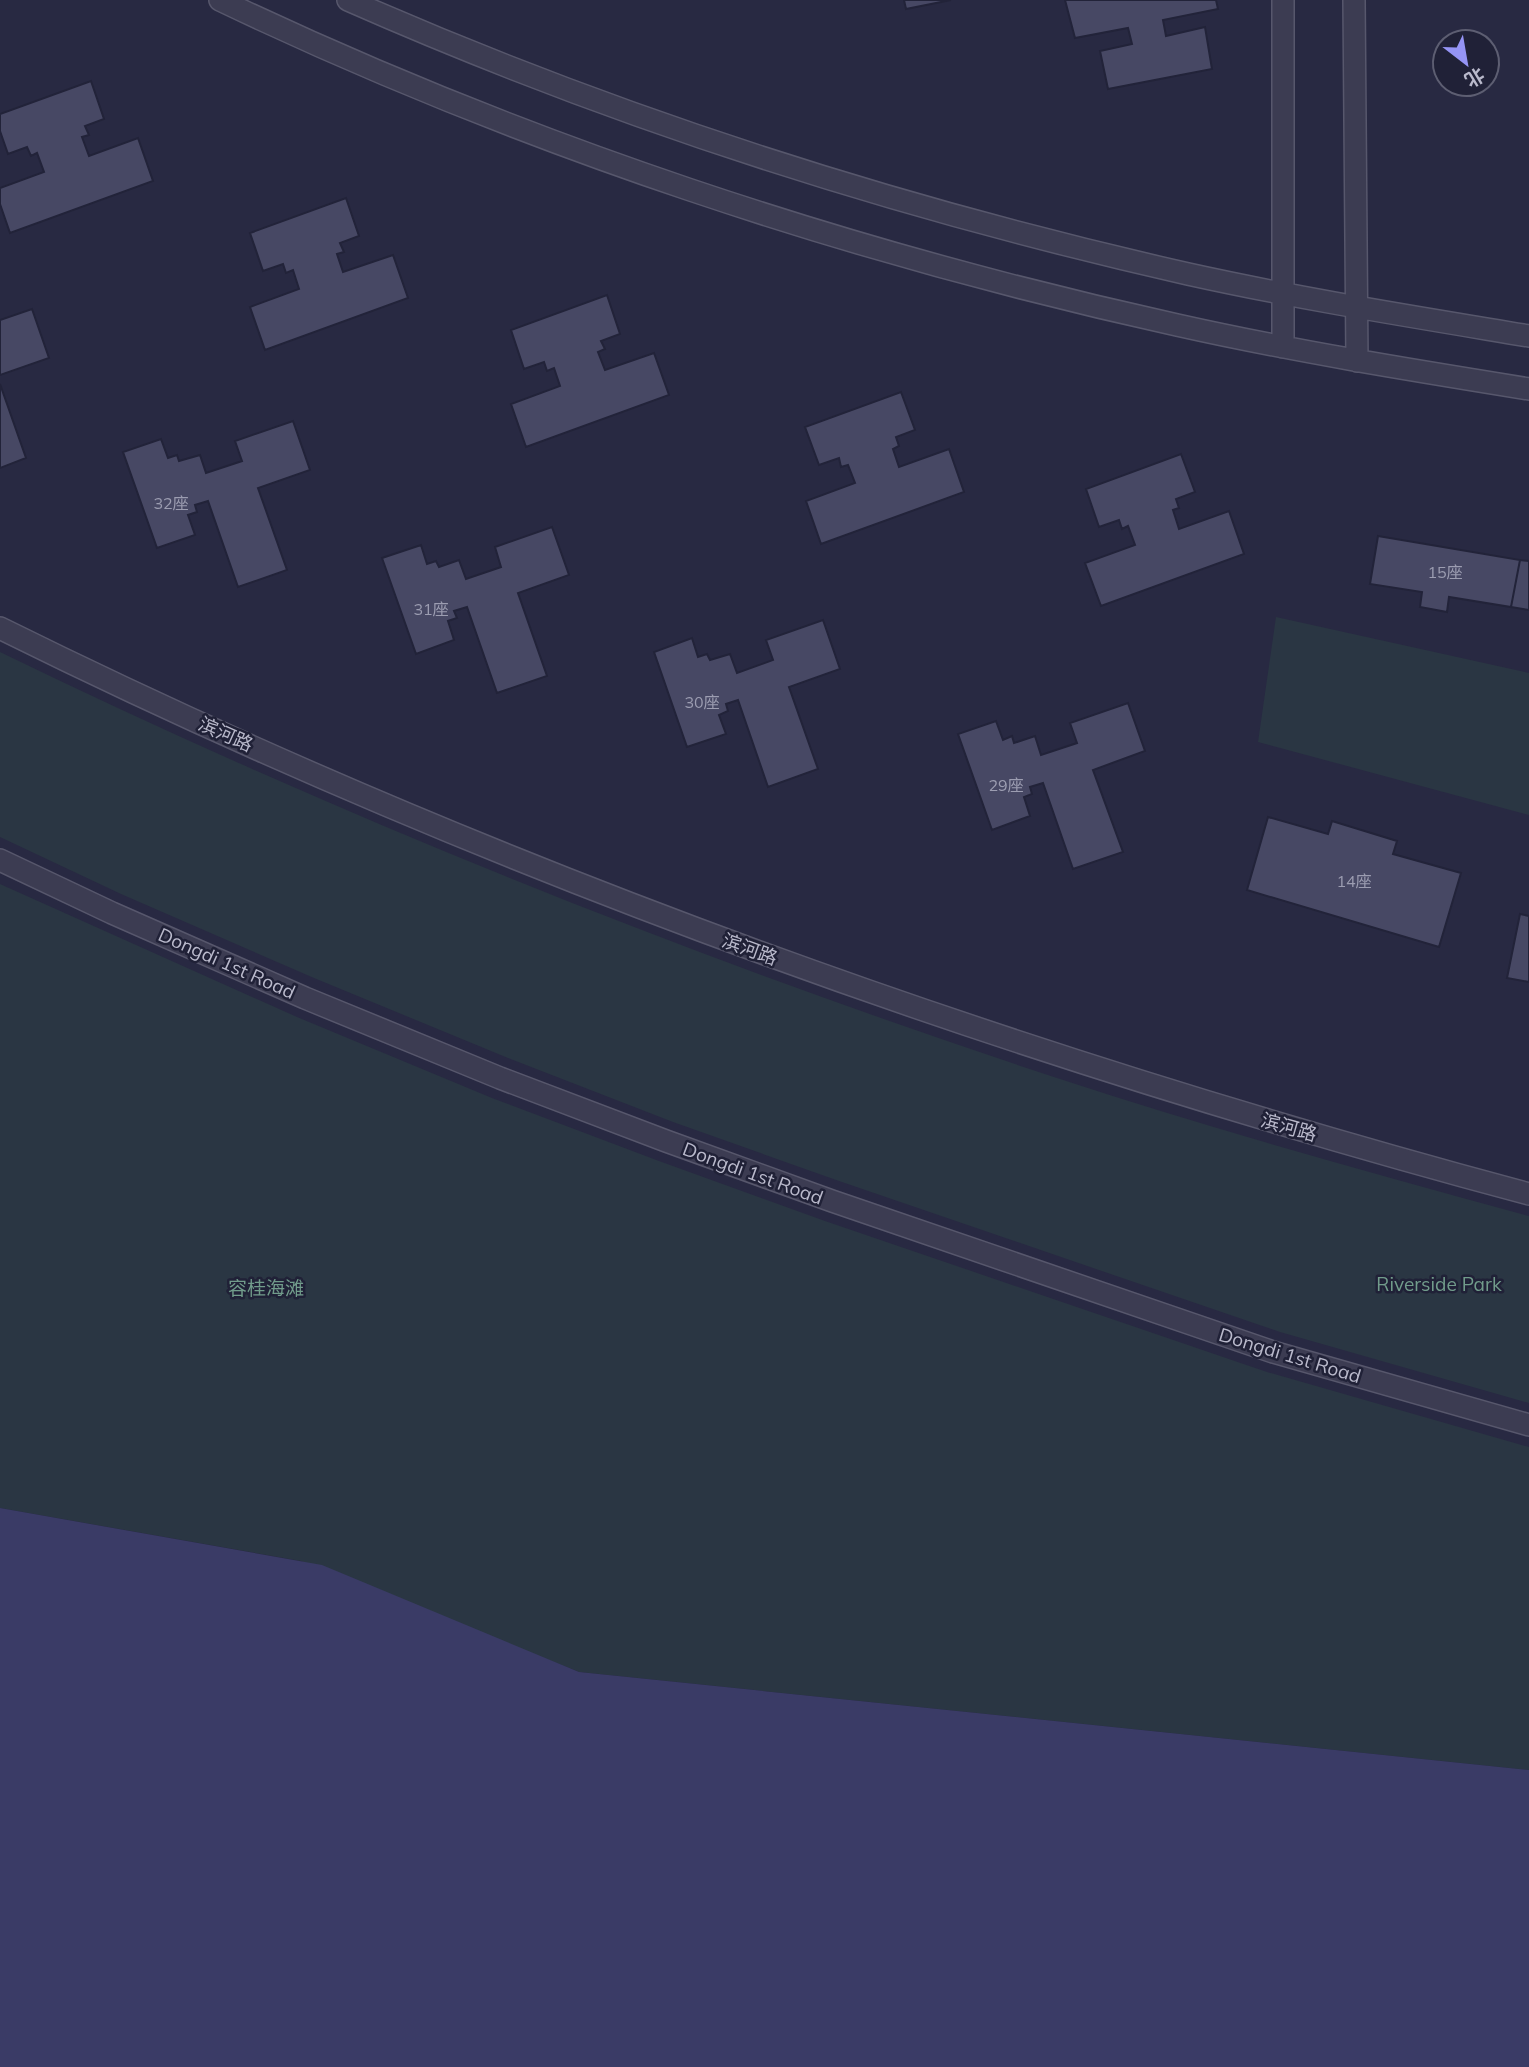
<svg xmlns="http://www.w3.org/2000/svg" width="1529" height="2067" font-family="Mulish,'Noto Sans SC',sans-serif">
  <rect width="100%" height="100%" fill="#282942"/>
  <!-- green -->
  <path fill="#2a3643" d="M1276,617L1529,673V815L1258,742Z
    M0,652C342,818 696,959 1057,1078C1212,1129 1371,1173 1529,1216V1403L1280,1332L839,1181L673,1122L508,1058L314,978L121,894L0,837Z
    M0,884L297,1017L492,1098L659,1161L825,1221L1267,1372L1529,1447V1770L579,1672L301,1561L0,1508Z"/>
  <!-- water -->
  <path fill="#3a3b66" d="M0,1508L322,1565L579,1672L1529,1770V2067H0Z"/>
  <!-- building -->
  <path fill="#474864" stroke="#222339" stroke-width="2" d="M904,0H951L906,9Z
    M1065,0H1216L1218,9L1163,20L1166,36L1205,27L1212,69L1108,89L1100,51L1132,44L1128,28L1075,38Z
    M91,81L104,119L85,126L89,135L82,137L89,156L138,138L153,181L10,233L0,204V188L44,172L37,153L31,156L27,147L8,154L0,131V114Z
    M346,198L359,236L340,243L344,252L337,254L343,272L393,255L408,298L265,350L250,307L299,289L293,270L286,273L283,264L263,271L250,233Z
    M607,295L620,334L601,341L605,349L598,352L605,370L654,353L669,395L526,447L511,404L560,386L554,368L547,371L544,362L524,369L511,330Z
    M32,309L49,358L0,375V320Z
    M0,384L26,458L0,468Z
    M901,392L915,430L896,437L899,446L893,449L899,467L949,449L964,492L821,544L806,501L855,483L848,465L841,467L839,458L819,465L805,427Z
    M293,421L310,470L258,488L287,570L238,587L208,501L195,505L197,512L188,515L195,535L157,548L123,452L161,439L168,458L177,455L179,461L200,455L206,473L242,461L235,441Z
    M1181,454L1195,492L1176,499L1179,508L1173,510L1179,529L1229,511L1244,554L1101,606L1085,563L1135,545L1128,526L1122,529L1119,520L1099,527L1086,489Z
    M552,527L569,575L518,593L547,676L497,693L467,607L454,611L457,618L448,621L454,640L416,654L382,558L421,545L427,564L436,561L439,567L459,560L466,579L501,567L495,547Z
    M1378,536L1520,560L1511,607L1449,597L1447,612L1420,607L1422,592L1370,584Z
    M1520,560L1529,561V610L1511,607Z
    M823,620L840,669L789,687L818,769L768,787L738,700L726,704L728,711L719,715L726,734L687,747L654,652L692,638L698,657L707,654L710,660L730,654L737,673L773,660L766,640Z
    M1128,703L1145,751L1093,770L1123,852L1073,869L1043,783L1030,787L1032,794L1024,797L1030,816L992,830L958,734L996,721L1003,740L1012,736L1014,743L1035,736L1041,755L1077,743L1070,723Z
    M1268,817L1328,834L1332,821L1397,841L1393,854L1461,873L1439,947L1247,890Z
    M1520,914L1529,916V982L1507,978Z"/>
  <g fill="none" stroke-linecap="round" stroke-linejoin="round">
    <defs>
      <path id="minor" d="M220,0C521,144 851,253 1177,325C1293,351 1411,370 1529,389
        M348,0C618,119 901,209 1188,274C1301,299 1415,317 1529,336
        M1354,0L1357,361
        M1283,347V0
        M0,628C488,870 1004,1053 1529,1194
        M0,860L112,913L305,998L500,1078L666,1141L832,1201L1273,1352L1529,1425"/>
    </defs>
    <!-- minor casing -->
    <use href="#minor" stroke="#57576c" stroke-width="24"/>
    <!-- minor -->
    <use href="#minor" stroke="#3c3c52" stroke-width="21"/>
  </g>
  <g text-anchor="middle" stroke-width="5" stroke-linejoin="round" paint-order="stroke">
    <!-- number labels -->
    <g font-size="16" fill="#9c9db1">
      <text x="171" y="509">32座</text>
      <text x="1445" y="578">15座</text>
      <text x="431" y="615">31座</text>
      <text x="702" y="708">30座</text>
      <text x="1006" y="791">29座</text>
      <text x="1354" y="887">14座</text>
    </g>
    <!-- street labels -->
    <g font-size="19" fill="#b9b9cb" stroke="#202137">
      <text transform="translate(226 734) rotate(24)" y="7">滨河路</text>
      <text transform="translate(750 949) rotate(20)" y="7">滨河路</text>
      <text transform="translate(227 963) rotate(24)" y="7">Dongdi 1st Road</text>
      <text transform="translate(1289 1127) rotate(16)" y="7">滨河路</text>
      <text transform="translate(753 1173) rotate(20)" y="7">Dongdi 1st Road</text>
      <text transform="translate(1290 1355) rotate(17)" y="7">Dongdi 1st Road</text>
    </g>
    <!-- park labels -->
    <g font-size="19" fill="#719c8b" stroke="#202137">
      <text x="1439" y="1291">Riverside Park</text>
      <text x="266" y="1295">容桂海滩</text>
    </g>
  </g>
  <!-- north arrow -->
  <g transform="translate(1466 63) rotate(149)"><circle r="33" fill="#202137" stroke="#5d5e72" stroke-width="2"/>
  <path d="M0-5L12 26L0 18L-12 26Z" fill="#9594f5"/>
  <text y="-10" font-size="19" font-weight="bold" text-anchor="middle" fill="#b9b9cb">北</text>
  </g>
</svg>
